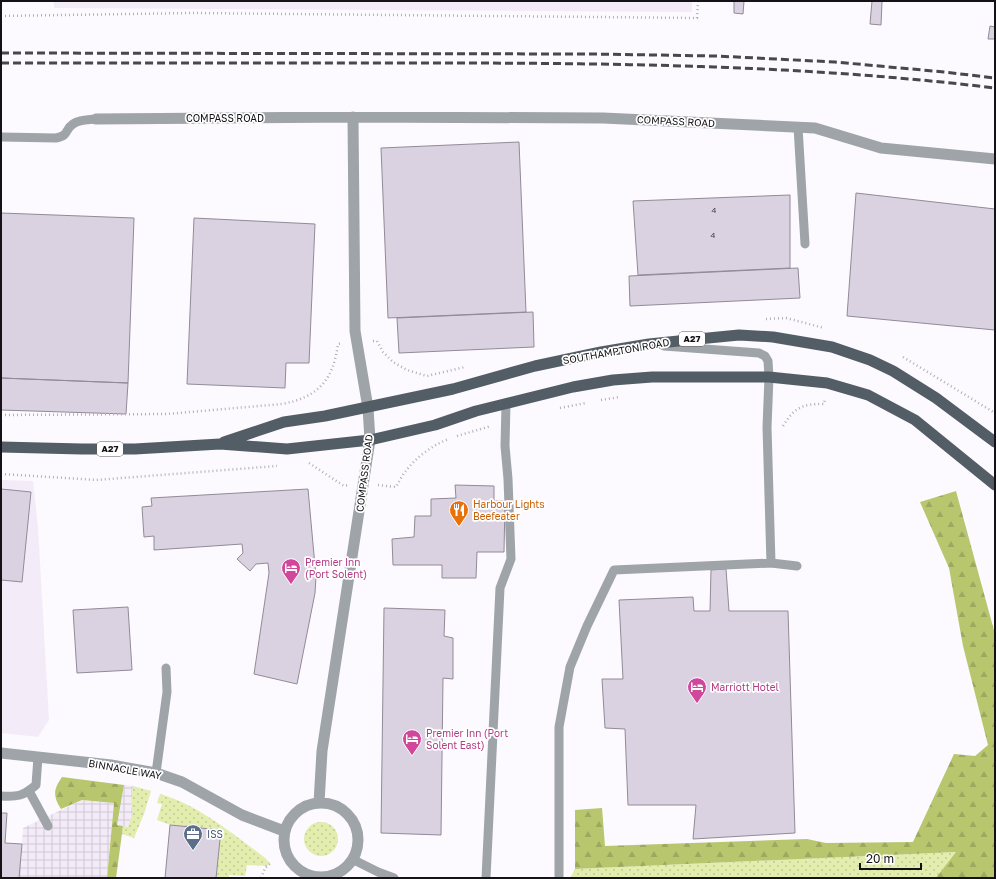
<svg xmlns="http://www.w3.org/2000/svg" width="996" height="879" font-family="'Golos Text',sans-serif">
  <defs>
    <pattern id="industrial-grid" width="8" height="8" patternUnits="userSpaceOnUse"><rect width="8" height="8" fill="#f3ecf8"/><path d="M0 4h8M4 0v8" fill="none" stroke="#cfc9d4"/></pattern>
    <pattern id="grass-dots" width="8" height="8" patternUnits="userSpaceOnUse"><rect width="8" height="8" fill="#e2edae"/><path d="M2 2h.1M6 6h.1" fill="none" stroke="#c1ca95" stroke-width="1.8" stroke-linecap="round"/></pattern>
    <pattern id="forest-firs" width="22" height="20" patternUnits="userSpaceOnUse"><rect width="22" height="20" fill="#b8c66e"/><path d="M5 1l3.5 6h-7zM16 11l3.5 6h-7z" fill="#9da95f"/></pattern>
  </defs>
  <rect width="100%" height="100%" fill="#fcf9ff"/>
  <!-- built -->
  <path fill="#f3ecf8" d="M54,1H692V12L54,8Z
    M1,480L33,481L38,527L49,720L38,737L1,733Z"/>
  <!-- industrial -->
  <path fill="url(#industrial-grid)" d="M124,785L133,786L131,806L133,812L128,827L117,825Z
    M82,800L114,803L107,878H19L23,828Z"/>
  <!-- grass -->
  <path fill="url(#grass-dots)" d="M133,786L151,791L144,814L134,838L122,834L123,826L128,827L133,812L131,806Z
    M160,794C199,805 231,833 264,857L270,863L267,866L247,865L245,876L229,875V878H216L221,830L170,825L157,820L162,804L157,803Z
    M304 839a17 17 0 1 1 34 0a17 17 0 1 1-34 0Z
    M957,852L936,878H570L575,869Z"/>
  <!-- forest -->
  <path fill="url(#forest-firs)" d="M956,491L995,634V878H936L956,852L575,869V810L602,808L605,846L807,839L826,843L913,842L954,754L975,756L988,745L963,646L949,568L920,502Z
    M62,777L124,785L117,825L123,826L116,878H107L114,803L82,800L61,809C53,796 53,790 62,777Z"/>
  <!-- building -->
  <path fill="#dad2e0" stroke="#928a97" d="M734,1H744L743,14L734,13Z
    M872,1H882L881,25L870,24Z
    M990,26L995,27V39H988Z
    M519,142L526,312L388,318L381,148Z
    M856,193L995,209V330L847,316Z
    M790,195V268L638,275L633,201Z
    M1,213L134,218L128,383L1,378Z
    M194,218L315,224L309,363H286L285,388L187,384Z
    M798,268L800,298L630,306L629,276Z
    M533,312L534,347L399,353L397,318Z
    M1,378L128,383L126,414L1,410Z
    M455,485L494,486V501H505L504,552H477L476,578H442V565H393L392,539L414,537L415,516H431V499L456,498Z
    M1,489L31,492L22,582L1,580Z
    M308,489L316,577L315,593L297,684L254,674L269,573L268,563L256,564L250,571L237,559L243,553L242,544L154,550V536L144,537L142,507L152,506L151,498Z
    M726,569L729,611H788L795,833L693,839L696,805H628L625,729L605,728L602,679H623L619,600L693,597L694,611H710L711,570Z
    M128,607L132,670L77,673L73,610Z
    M384,608L445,610L444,636L453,638V679L443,678L441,835L381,833Z
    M1,813H7L5,843L22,844L19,878H1Z
    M170,825L221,830L216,878H165Z"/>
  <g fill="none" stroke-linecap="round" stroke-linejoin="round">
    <!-- path -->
    <path stroke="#b1aeb4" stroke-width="2.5" stroke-dasharray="1 3" stroke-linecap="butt" d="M1,16L190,13L697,18L698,1
      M766,319L786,318L824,328
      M373,341H377L383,352L393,362L407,370L427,376L465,367
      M903,357L995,413
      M601,400L620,397
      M560,408L586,403
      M1,415L167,414L282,404C319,397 333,380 338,344L342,343
      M783,426C795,407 802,404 824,404L825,399
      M457,436L491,426
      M309,463L344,486L348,485
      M1,474L96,480L277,466
      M378,485L396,487C399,482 402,475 406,471C415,458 434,444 449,439
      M261,878L265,868L271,863"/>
    <!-- service -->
    <path stroke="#9ea4a8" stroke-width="9" d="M798,127L805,244
      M1,137L56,138C70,135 64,130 73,124C80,119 88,120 96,119
      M771,563L797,566
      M156,773L167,692L166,668
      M29,791L48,826
      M1,796C18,797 23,796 36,785L38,757
      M352,859L378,872L394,878
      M486,878L500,588L511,559L508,479L505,446L506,403
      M559,878V727L570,667L587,626L614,570L771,563L767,427L769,377L768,361L765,356L759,353L664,346"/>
    <!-- minor -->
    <path stroke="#9ea4a8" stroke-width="11" d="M96,119L353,117L603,118L815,128L881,148L995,159
      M1,753L111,765L156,773L182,782L242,815L284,831
      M319,803L322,751L370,440L368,408L355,331L353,117
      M284 840a37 37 0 1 1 74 0a37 37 0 1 1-74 0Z"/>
    <!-- primary -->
    <path stroke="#535d65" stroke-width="11" d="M224,442L284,422L325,416L453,389L535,366L601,352L649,344L698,339L739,335L773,337L832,347L870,360L893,371L936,398L995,442
      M1,447L82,449H135L220,444L287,449L370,440L435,425L476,411L573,387L613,380L652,377H769L827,383L868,395L915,420L995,485"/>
    <!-- rail -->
    <path stroke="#49464c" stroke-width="3" stroke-dasharray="8 4" stroke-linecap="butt" d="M1,53L591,54L716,56L835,62L944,72L995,78
      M1,63C143,63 284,63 426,63C616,63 806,65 995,88"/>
  </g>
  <!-- icons -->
  <defs>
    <symbol id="restaurant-pin" viewBox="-11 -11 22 30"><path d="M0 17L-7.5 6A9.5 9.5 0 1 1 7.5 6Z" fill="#e8710a" stroke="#fff"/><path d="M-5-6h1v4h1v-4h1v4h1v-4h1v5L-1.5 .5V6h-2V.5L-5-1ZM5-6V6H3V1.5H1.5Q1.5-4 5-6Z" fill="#fff"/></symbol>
    <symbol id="hotel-pin" viewBox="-11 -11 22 30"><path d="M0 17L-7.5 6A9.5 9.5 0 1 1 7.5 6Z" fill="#d1479c" stroke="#fff"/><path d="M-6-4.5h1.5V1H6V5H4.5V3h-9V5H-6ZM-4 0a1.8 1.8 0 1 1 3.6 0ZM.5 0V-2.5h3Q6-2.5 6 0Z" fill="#fff"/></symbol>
    <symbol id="office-pin" viewBox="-11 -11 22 30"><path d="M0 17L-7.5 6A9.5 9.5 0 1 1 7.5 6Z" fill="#5c6f8a" stroke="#fff"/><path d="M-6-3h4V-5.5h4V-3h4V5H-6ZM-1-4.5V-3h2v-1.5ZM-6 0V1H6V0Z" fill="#fff"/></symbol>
  </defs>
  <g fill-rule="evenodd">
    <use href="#restaurant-pin" x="448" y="499" width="22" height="30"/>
    <use href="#hotel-pin" x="280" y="557" width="22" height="30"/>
    <use href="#hotel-pin" x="686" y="676" width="22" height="30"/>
    <use href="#hotel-pin" x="401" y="728" width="22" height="30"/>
    <use href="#office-pin" x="182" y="823" width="22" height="30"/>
  </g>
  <g text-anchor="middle" stroke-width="3.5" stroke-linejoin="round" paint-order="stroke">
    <!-- number labels -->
    <g font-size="8" fill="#464249">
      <text x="714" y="213">4</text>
      <text x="713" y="238">4</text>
    </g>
    <!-- shield labels -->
    <g fill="#fff" stroke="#5b595d" stroke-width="1">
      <rect x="679" y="332" width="26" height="14" rx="3"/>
      <rect x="97" y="442" width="26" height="14" rx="3"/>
    </g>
    <g font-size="9" font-weight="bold" fill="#151217">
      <text x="692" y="342">A27</text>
      <text x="110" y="452">A27</text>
    </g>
    <!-- street labels -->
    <g font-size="10" fill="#151217" stroke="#fff">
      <text x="225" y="122">COMPASS ROAD</text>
      <text transform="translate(676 121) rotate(3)" y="4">COMPASS ROAD</text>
      <text transform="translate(616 351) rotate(-10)" y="4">SOUTHAMPTON ROAD</text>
      <text transform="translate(364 473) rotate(-83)" y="4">COMPASS ROAD</text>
      <text transform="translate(125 769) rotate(10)" y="4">BINNACLE WAY</text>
    </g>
    <!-- food labels -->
    <g font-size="10" fill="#c56008" stroke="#fff" text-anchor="start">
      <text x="473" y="508">Harbour Lights<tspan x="473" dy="12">Beefeater</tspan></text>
    </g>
    <!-- hotel labels -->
    <g font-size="10" fill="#b23c85" stroke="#fff" text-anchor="start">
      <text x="305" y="566">Premier Inn<tspan x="305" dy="12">(Port Solent)</tspan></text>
      <text x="711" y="691">Marriott Hotel</text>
      <text x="426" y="737">Premier Inn (Port<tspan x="426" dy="12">Solent East)</tspan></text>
    </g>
    <!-- service labels -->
    <g font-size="10" fill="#4e5e75" stroke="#fff" text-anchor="start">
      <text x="207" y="838">ISS</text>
    </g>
  </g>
  <!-- border -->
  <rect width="996" height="879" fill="none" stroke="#151217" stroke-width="4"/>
  <!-- scale -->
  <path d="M860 863v6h61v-6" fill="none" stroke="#151217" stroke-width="2"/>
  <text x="866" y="863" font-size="12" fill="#151217" stroke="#ffffff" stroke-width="3" paint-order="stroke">20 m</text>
</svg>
